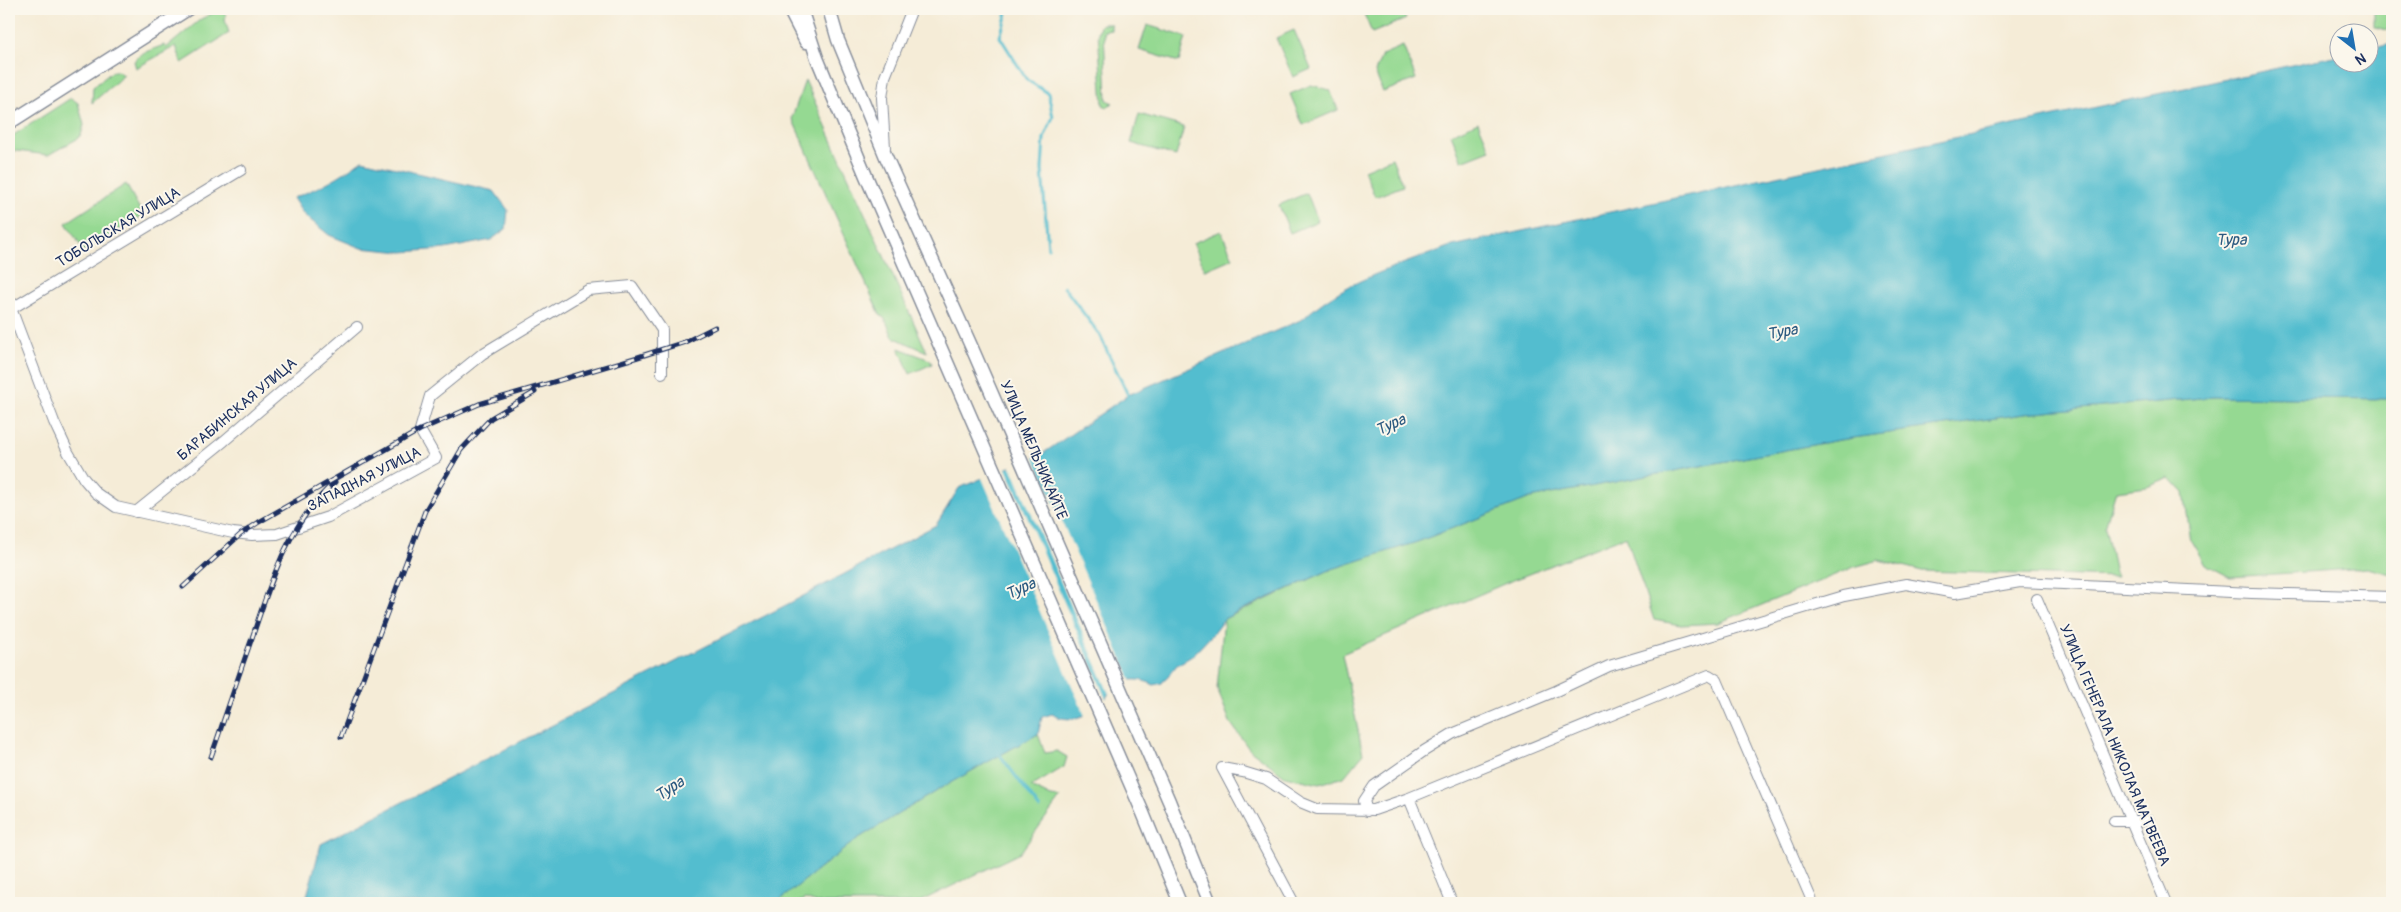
<svg xmlns="http://www.w3.org/2000/svg" width="2401" height="912" font-family="Pangolin,sans-serif">
  <rect width="100%" height="100%" fill="#fbf7ec"/>
  <filter id="ink" filterUnits="userSpaceOnUse"><feTurbulence type="fractalNoise" baseFrequency=".02" numOctaves="2"/><feDisplacementMap in="SourceGraphic" scale="10" xChannelSelector="R" yChannelSelector="G"/><feConvolveMatrix kernelMatrix="1 2 1 2 8 2 1 2 1" color-interpolation-filters="sRGB"/></filter>
  <filter id="wash" filterUnits="userSpaceOnUse"><feTurbulence type="fractalNoise" baseFrequency=".0096" numOctaves="4" result="noise"/><feDisplacementMap in="SourceGraphic" scale="20" xChannelSelector="R" yChannelSelector="G"/><feGaussianBlur stdDeviation="1.12" result="paint"/><feColorMatrix in="noise" values="0 0 0 0 0 0 0 0 0 0 0 0 0 0 0 0 0 1.4 0 .05"/><feComposite in="paint" operator="in"/></filter>
  <g filter="url(#wash)">
    <rect width="100%" height="100%" fill="#f5ecd7"/>
    <!-- green -->
    <path fill="#95d992" stroke="#588478" d="M221,9L226,15L225,20L229,33L182,63L176,46L136,68L134,61L143,53L164,45L166,48L201,19Z
      M1362,9H1402L1406,19L1372,33Z
      M2374,9H2392V31L2374,27Z
      M1103,24H1111V30L1104,31L1107,100L1113,103L1107,107L1103,105L1098,32L1100,26Z
      M1147,25L1186,37L1179,62L1139,50Z
      M1294,30L1311,69L1293,77L1276,38Z
      M1403,46L1416,79L1383,92L1375,72L1382,55Z
      M113,71H117L124,75L92,103L93,87Z
      M805,80L927,352L893,337L885,319L880,315L792,118Z
      M1311,85L1330,90L1338,110L1303,125L1290,94Z
      M71,98L78,103L84,125L81,135L77,139L48,155L9,150V138Z
      M1139,114L1184,127L1176,156L1131,143Z
      M1478,122L1490,150L1462,161L1451,134Z
      M1392,158L1403,186L1375,197L1364,170Z
      M126,184L143,215L84,251L66,223Z
      M1307,193L1318,221L1290,233L1279,205Z
      M1221,231L1233,258L1205,270L1193,243Z
      M899,348L930,360L932,364L910,374Z
      M2213,397L2392,399V574L2367,568L2230,577L2205,564L2191,541L2184,493L2170,478L2147,487L2116,491L2105,527L2116,577L1922,571L1879,560L1854,567L1718,623L1681,625L1654,620L1626,536L1513,580L1342,654L1363,754L1344,777L1319,784L1285,776L1249,749L1230,722L1217,688L1224,619L1332,569L1417,542L1530,498L1839,440L2024,414Z
      M1038,734L1045,753L1057,751L1067,757L1064,767L1031,787L1051,797L1060,798L1020,853L917,903H817L805,899L797,903H776L857,839L941,788Z"/>
    <!-- water -->
    <path fill="#53bdcf" stroke="#377696" d="M2392,44V399L2213,397L2024,414L1839,440L1530,498L1417,542L1332,569L1241,610L1224,619L1211,636L1192,656L1177,665L1162,683L1154,685C1141,678 1122,677 1112,689C1108,694 1105,701 1100,705C1085,717 1069,724 1052,714L1042,717L1038,734L941,788L857,839L776,903H305L321,844L790,603L936,525L959,488L1045,452L1128,395L1303,319C1341,281 1400,266 1448,247L2338,55V62H2368L2369,49Z
      M362,160L494,191L508,210L506,229L491,240L445,249L402,252L361,248L329,235L303,214L293,198C319,188 340,177 362,160Z"/>
    <!-- pier -->
    <path fill="#f5ecd7" d="M1033,455L1132,682L1123,683L1110,696L1010,464Z
      M1005,466L1107,701L1103,707L1085,716L981,476Z"/>
    <g fill="none" stroke-linecap="round" stroke-linejoin="round">
      <!-- stream -->
      <path stroke="#53bdcf" stroke-width="3" d="M1008,9L1000,37L1027,80L1048,93L1053,117L1044,138L1042,169L1048,248
        M1064,287L1099,334L1128,395
        M1000,755L1040,809"/>
    </g>
  </g>
  <g filter="url(#ink)">
    <g fill="none" stroke-linecap="round" stroke-linejoin="round">
      <defs>
        <path id="minor" d="M885,148L882,98L885,77L912,9
          M9,303L54,422L68,452L84,479L96,493L116,507L233,533L252,535L277,534L328,517L436,458L420,430L430,396L482,354L588,290L632,286L662,330V373
          M11,309L241,170
          M136,512L224,441L357,327
          M2037,599L2166,903
          M1222,768L1243,772L1266,779L1300,802L1317,809L1374,810L1409,798L1709,675L1717,680L1813,903
          M1222,768L1294,903
          M1409,798L1452,903
          M1367,811L1364,801L1374,786L1424,751L1452,734L1556,691L1609,666L1844,596L1906,584L1955,593L2020,582L2252,593L2392,597
          M2114,821H2149"/>
        <path id="major" d="M789,9L806,42
          M801,9L817,58L866,176L1143,813L1180,903
          M829,9L838,40L886,157L972,348L1169,801L1210,903
          M9,123L188,9"/>
      </defs>
      <!-- minor casing -->
      <use href="#minor" stroke="#888e9a" stroke-width="12"/>
      <!-- major casing -->
      <use href="#major" stroke="#888e9a" stroke-width="15"/>
      <!-- minor -->
      <use href="#minor" stroke="#fff" stroke-width="10"/>
      <!-- major -->
      <use href="#major" stroke="#fff" stroke-width="12"/>
      <defs>
        <path id="rail" d="M183,587L241,534L259,522L420,430L479,404L638,357L685,342L715,327
          M341,737L425,511L461,450L491,418L535,392
          M211,757C225,717 238,677 252,638C271,581 288,523 335,482"/>
      </defs>
      <!-- rail casing -->
      <use href="#rail" stroke="#1b2f5e" stroke-width="5"/>
      <!-- rail -->
      <use href="#rail" stroke="#fbf7ec" stroke-width="3" stroke-dasharray="9" stroke-linecap="butt"/>
    </g>
  </g>
  <g text-anchor="middle" stroke-width="4" stroke-linejoin="round" paint-order="stroke">
    <!-- street labels -->
    <g font-size="15" fill="#1b2f5e" stroke="#fbf7ec">
      <text transform="translate(118 227) rotate(-31)" y="5">ТОБОЛЬСКАЯ УЛИЦА</text>
      <text transform="translate(237 409) rotate(-40)" y="5">БАРАБИНСКАЯ УЛИЦА</text>
      <text transform="translate(1034 450) rotate(67)" y="5">УЛИЦА МЕЛЬНИКАЙТЕ</text>
      <text transform="translate(364 479) rotate(-27)" y="5">ЗАПАДНАЯ УЛИЦА</text>
      <text transform="translate(2115 745) rotate(67)" y="5">УЛИЦА ГЕНЕРАЛА НИКОЛАЯ МАТВЕЕВА</text>
    </g>
    <!-- water labels -->
    <g font-size="16" font-style="italic" fill="#2c5a80" stroke="#fbf7ec">
      <text x="2231" y="245">Тура</text>
      <text transform="translate(1782 331) rotate(-10)" y="6">Тура</text>
      <text transform="translate(1390 424) rotate(-24)" y="6">Тура</text>
      <text transform="translate(1020 588) rotate(-24)" y="6">Тура</text>
      <text transform="translate(669 788) rotate(-33)" y="6">Тура</text>
    </g>
  </g>
  <!-- margin -->
  <rect width="2401" height="912" fill="none" stroke="#fbf7ec" stroke-width="30"/>
  <!-- north arrow -->
  <g transform="translate(2354 48) rotate(149)"><circle r="24" fill="#fbf7ec" stroke="#a1a7b3"/>
  <path d="M0-4L9 19L0 12L-9 19Z" fill="#1f6fb2"/>
  <text y="-8" font-size="14" font-weight="bold" text-anchor="middle" fill="#1b2f5e">N</text>
  </g>
</svg>
